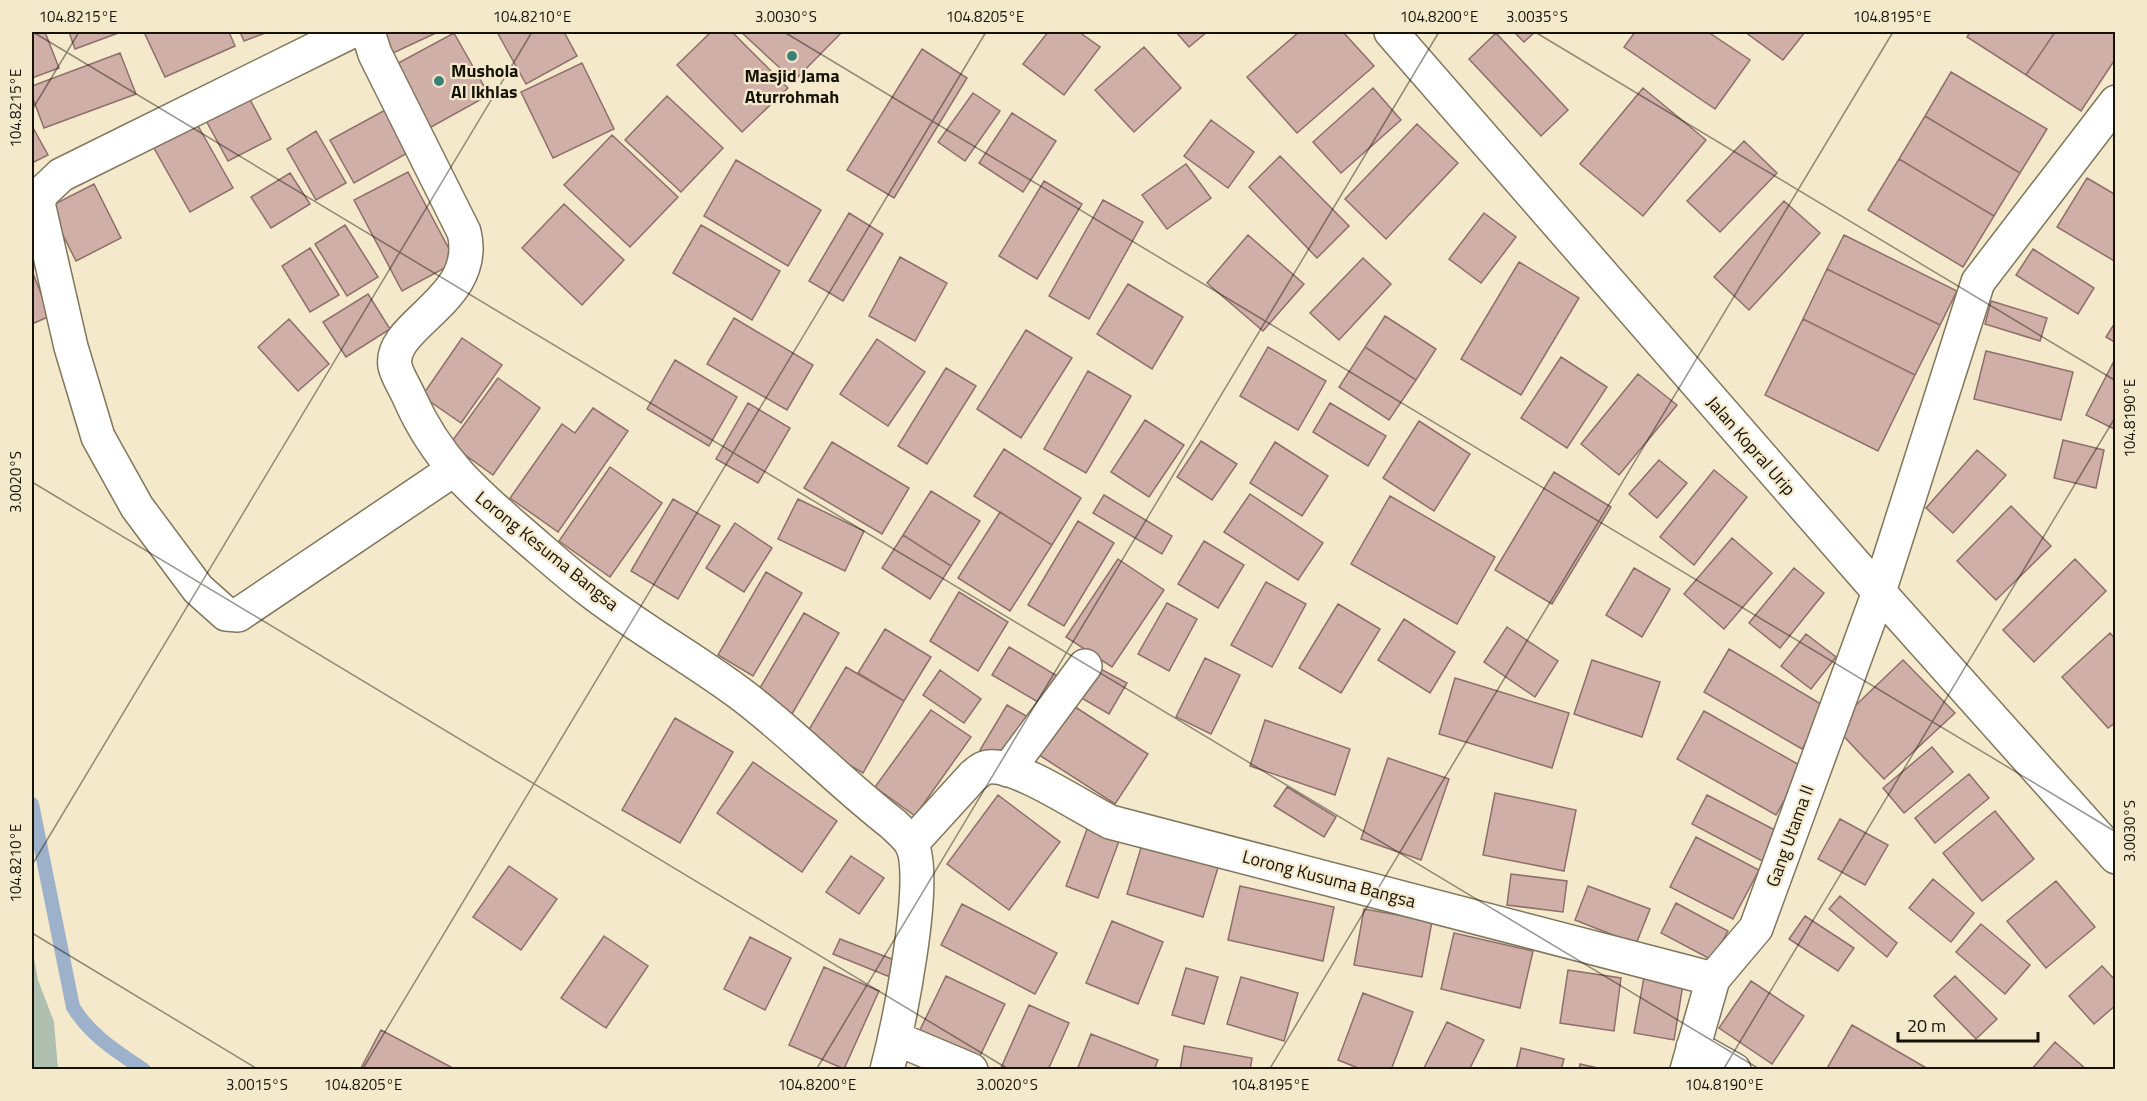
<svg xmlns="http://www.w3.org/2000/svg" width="2147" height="1101" font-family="'Titillium Web',sans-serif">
  <rect width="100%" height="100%" fill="#f5e9cc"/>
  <!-- green -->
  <path fill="#afc0b1" d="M32,947L38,980L54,1022L58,1069H32Z"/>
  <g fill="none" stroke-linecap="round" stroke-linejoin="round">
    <!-- stream -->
    <path stroke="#9db1cb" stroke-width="14" d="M32,804L73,1007C91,1036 116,1051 144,1070"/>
  </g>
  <!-- building -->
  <path fill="#d0afa9" stroke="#8e6f6a" stroke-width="1.5" d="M32,32H45L59,68L32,78Z
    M69,32H121L75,49Z
    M144,32H229L235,46L165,77Z
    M240,32H268L244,41Z
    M383,32H438L393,53Z
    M497,32H564L577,56L526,84Z
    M711,32H732L788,88L742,132L677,65Z
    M741,32H842L794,81Z
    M1048,32H1079L1100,47L1064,95L1023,64Z
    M1176,32H1207L1189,47Z
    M1299,32H1343L1374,66L1297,133L1247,77Z
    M1514,32H1535L1524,42Z
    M1635,32H1708L1750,60L1715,109L1624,47Z
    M1745,32H1805L1783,60Z
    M1970,32H2055L2026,75L1967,37Z
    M2055,32H2111L2116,34V58L2081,111L2026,75Z
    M454,33L489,95L424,131L389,68Z
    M1496,33L1568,110L1541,136L1469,59Z
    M1144,47L1181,88L1134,132L1095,90Z
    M922,49L967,78L894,198L847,170Z
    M120,53L136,94L44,128L32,96V86Z
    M582,63L614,129L553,158L521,92Z
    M1951,72L2047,129L2020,173L1925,116Z
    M1373,88L1401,120L1341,173L1313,142Z
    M1643,88L1706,140L1643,216L1580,164Z
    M246,92L271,139L228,161L203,115Z
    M973,93L1000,111L965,161L938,142Z
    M667,96L723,148L681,192L625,140Z
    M387,109L411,151L354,183L330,140Z
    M1012,113L1056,141L1023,192L979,163Z
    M1925,116L2020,173L1994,216L1899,159Z
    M193,117L233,188L190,212L150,141Z
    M1211,120L1254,152L1228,188L1184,156Z
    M1417,124L1458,163L1386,239L1345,199Z
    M32,126L48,155L32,163Z
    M316,131L346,183L316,200L287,149Z
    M612,135L678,197L630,247L564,185Z
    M1744,141L1777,173L1720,232L1687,201Z
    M1280,156L1349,226L1317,258L1249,187Z
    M1899,159L1994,216L1963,267L1868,210Z
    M736,160L821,210L788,266L704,216Z
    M1186,164L1211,198L1167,229L1142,195Z
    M408,172L456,262L402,291L354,200Z
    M290,173L310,204L271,228L251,197Z
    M2087,178L2116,195V262L2057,227Z
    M1044,181L1082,204L1037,279L999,256Z
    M94,184L121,238L76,261L49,207Z
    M1103,200L1143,222L1089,319L1049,296Z
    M1784,201L1820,233L1749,310L1714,277Z
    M564,204L624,260L582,305L522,248Z
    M849,213L883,234L843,301L809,281Z
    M1484,213L1516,237L1481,283L1449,259Z
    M345,225L378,277L347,296L315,244Z
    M701,225L780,271L752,320L673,273Z
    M1248,235L1304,284L1263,331L1207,283Z
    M1844,235L1957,291L1940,325L1827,269Z
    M310,248L339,295L310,312L282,266Z
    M2033,249L2094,288L2078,314L2016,275Z
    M900,257L947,283L915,341L869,316Z
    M1363,258L1391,284L1339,340L1310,313Z
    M1519,262L1579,298L1521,395L1461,359Z
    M1827,269L1940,325L1915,375L1803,319Z
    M32,271L50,316L32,324Z
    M1128,284L1183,317L1152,369L1097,334Z
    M368,294L390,329L346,357L323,322Z
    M1991,301L2047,318L2040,341L1985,324Z
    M1385,316L1436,349L1416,380L1365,347Z
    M734,318L813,365L787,410L707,364Z
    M289,319L329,364L298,391L258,347Z
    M1803,319L1915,375L1878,451L1765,395Z
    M2116,321V343L2106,337Z
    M1026,330L1072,358L1021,438L977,409Z
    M462,338L502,365L461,423L422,396Z
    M877,339L925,372L888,426L840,394Z
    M1268,347L1326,381L1298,430L1240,396Z
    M1365,347L1416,380L1389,420L1339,387Z
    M1986,351L2073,372L2061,420L1974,399Z
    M1561,357L1607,387L1567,448L1521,418Z
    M675,360L737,397L709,446L647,409Z
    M2114,361H2116V430L2086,415Z
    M946,368L976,386L927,464L898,446Z
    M1088,371L1131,396L1086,473L1044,449Z
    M1638,374L1677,405L1619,475L1581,444Z
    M498,378L540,408L493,475L450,444Z
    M748,403L790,428L758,483L716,459Z
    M1330,403L1386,436L1368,466L1313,432Z
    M593,408L628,431L558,532L510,498L562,424L575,433Z
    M1145,420L1184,445L1149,497L1111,472Z
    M1419,421L1470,454L1434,511L1383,478Z
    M2063,440L2104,450L2096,488L2054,478Z
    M1201,441L1237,464L1212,500L1177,477Z
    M832,442L909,488L882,534L804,488Z
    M1275,442L1328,476L1302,516L1250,483Z
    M1004,449L1081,498L1052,545L974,496Z
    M1977,450L2006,475L1953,533L1926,508Z
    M1659,460L1687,483L1657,518L1629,494Z
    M610,467L662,503L610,577L559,541Z
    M1714,470L1747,497L1694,565L1660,537Z
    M1554,472L1611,507L1552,604L1495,570Z
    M931,491L980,521L951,566L903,535Z
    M1250,494L1323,543L1298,580L1224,532Z
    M1104,495L1172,536L1162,554L1093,513Z
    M1390,496L1495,557L1457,624L1351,564Z
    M673,499L720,526L678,599L631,571Z
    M798,499L864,531L845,571L778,539Z
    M2011,506L2051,546L1996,600L1957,561Z
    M1000,512L1052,545L1010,611L958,578Z
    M1078,521L1114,543L1064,626L1028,605Z
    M735,523L772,548L744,592L706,568Z
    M903,535L951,566L930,599L882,568Z
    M1732,538L1772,573L1724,629L1684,594Z
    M1204,541L1244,565L1218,608L1178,584Z
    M1118,559L1164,590L1112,667L1066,637Z
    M2075,559L2106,591L2034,662L2003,630Z
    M1634,568L1670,589L1642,637L1606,615Z
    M1794,568L1824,593L1780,648L1749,623Z
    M766,572L802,593L753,676L718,655Z
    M1266,582L1306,604L1272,667L1231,645Z
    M959,592L1008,622L978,671L930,641Z
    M1167,603L1197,619L1169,671L1138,654Z
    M1338,604L1380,629L1341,693L1299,668Z
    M804,613L839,633L792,714L757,693Z
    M1404,619L1455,652L1430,693L1378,660Z
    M1507,627L1558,661L1535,697L1484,662Z
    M885,629L931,657L904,701L858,673Z
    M2110,633L2116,640V722L2108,728L2062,677Z
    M1806,634L1836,657L1811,689L1781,666Z
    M1009,647L1067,682L1050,709L992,675Z
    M1729,649L1826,707L1802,749L1704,692Z
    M1205,658L1240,675L1211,734L1176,717Z
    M1592,660L1660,682L1642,737L1574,714Z
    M1903,660L1955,713L1884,779L1834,726Z
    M1095,666L1127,683L1109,714L1078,696Z
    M846,667L904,701L863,773L804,738Z
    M940,670L981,699L964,723L923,695Z
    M1455,678L1569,713L1552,768L1439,734Z
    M1069,703L1148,754L1115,804L1036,753Z
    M1007,705L1028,717L1001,763L980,750Z
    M931,710L971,737L915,816L875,787Z
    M1704,711L1803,767L1776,815L1677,759Z
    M675,718L733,752L680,843L622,810Z
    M1265,720L1350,749L1335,795L1250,766Z
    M1932,747L1953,772L1904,813L1883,788Z
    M1388,758L1449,779L1421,860L1361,839Z
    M753,762L837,821L802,872L717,813Z
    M1969,774L1989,798L1935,843L1915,818Z
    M1287,787L1336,817L1324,837L1274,806Z
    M1495,793L1576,810L1564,871L1483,855Z
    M998,795L1060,842L1009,910L947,864Z
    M1707,795L1779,832L1764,862L1692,824Z
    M1995,811L2034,859L1982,901L1943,853Z
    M1840,819L1888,845L1865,885L1818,859Z
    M1090,821L1122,833L1098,898L1066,886Z
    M1696,837L1759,870L1733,919L1670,887Z
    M1144,838L1220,861L1203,917L1127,894Z
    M851,856L884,878L859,914L826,892Z
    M509,866L557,899L521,950L473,917Z
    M1511,874L1567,881L1563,912L1507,905Z
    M1933,879L1974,913L1951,942L1909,908Z
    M2056,881L2095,927L2046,968L2007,921Z
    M1240,886L1334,907L1323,961L1228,940Z
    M1588,886L1650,909L1636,944L1575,920Z
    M1840,896L1897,943L1887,957L1829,909Z
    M1676,903L1728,931L1712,960L1661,933Z
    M962,904L1057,953L1035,994L941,945Z
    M1364,909L1432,921L1422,977L1354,965Z
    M1805,916L1854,948L1838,971L1789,939Z
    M1112,921L1163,942L1138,1004L1086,983Z
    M1981,924L2030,965L2005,994L1956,952Z
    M1454,933L1533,951L1520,1008L1441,989Z
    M604,936L648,966L606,1028L561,998Z
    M750,937L791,958L765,1010L724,989Z
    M840,939L897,961L890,977L833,954Z
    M2102,966L2116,981V1005L2094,1024L2069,996Z
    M824,967L879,991L844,1069L789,1045Z
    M1186,968L1218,977L1204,1024L1172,1015Z
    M1568,970L1621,978L1614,1031L1560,1023Z
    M946,976L1005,1004L977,1062L918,1034Z
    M1955,976L1997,1019L1976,1039L1934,996Z
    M1241,977L1298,993L1284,1041L1227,1024Z
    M1644,977L1683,984L1674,1040L1634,1033Z
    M1751,981L1804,1016L1772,1064L1719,1028Z
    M1363,993L1413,1012L1391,1070H1363L1338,1060Z
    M1029,1005L1069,1023L1048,1070H1000Z
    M1447,1022L1484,1040L1469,1070H1423Z
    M1852,1025L1930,1070H1826Z
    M381,1030L451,1067L449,1070H360Z
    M1091,1034L1158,1060L1154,1070H1077Z
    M2055,1042L2087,1070H2031Z
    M1184,1046L1252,1058L1250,1070H1180Z
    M1521,1048L1564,1059L1561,1070H1516Z
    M1580,1064L1607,1070H1579Z"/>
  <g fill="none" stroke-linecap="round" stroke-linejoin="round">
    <defs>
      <path id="minor" d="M350,32L61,175L42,193L38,203L71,347L98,437L137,507L198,589L226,614L238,615L453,470
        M368,32L375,54L464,232C481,300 388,324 395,366C397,376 406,389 410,399C437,460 475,493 525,536C546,554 566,572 588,589C635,626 689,656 738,692C792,732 840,783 893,824C899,830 908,837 912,845C929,880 898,1028 887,1070
        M1391,32L1879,592L2116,857
        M1008,770L1085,666
        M912,843L973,776C978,772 983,767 989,767C1018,764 1082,808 1110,822L1713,979
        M895,1038L971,1070
        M1693,1047L1734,1070
        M1687,1070L1713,979L1756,928L1879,592L1978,282L2116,102"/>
    </defs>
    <!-- minor casing -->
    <use href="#minor" stroke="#80765c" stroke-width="36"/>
    <!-- minor -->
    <use href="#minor" stroke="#fff" stroke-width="33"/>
  </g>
  <!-- ticks -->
  <path fill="none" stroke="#171309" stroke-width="1.5" stroke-opacity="0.45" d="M33,32L1761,1070M784,32L2116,832M1535,32L2116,381M32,110L79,32M32,482L1010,1070M32,865L532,32M32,933L259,1070M362,1070L986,32M816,1070L1439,32M1269,1070L1893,32M1723,1070L2116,416"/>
  <!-- markers -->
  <g fill="#3c8177" stroke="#f5e9cc" stroke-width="2">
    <circle cx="792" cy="56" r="6"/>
    <circle cx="439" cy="81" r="6"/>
  </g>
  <g text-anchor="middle" stroke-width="4.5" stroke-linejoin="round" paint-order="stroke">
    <!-- poi labels -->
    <g font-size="18" font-weight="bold" fill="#171309" stroke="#f5e9cc" text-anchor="start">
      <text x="451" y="77">Mushola<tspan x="451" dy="21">Al Ikhlas</tspan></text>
      <text x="792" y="82" text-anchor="middle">Masjid Jama<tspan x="792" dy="21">Aturrohmah</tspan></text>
    </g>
    <!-- street labels -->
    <g font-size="18" fill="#171309" stroke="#f5e9cc">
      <text transform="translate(1751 446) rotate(49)" y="6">Jalan Kopral Urip</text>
      <text transform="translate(547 551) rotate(39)" y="6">Lorong Kesuma Bangsa</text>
      <text transform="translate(1790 836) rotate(-70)" y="6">Gang Utama II</text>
      <text transform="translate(1329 879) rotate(15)" y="6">Lorong Kusuma Bangsa</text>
    </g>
  </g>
  <!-- border -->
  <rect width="2147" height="1101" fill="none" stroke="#f5e9cc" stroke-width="66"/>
  <!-- scale -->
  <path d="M1898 1032v9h140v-9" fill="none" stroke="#171309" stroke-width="3"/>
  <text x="1907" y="1032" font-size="18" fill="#171309" stroke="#f5e9cc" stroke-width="4.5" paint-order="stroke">20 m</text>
  <rect x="33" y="33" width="2081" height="1035" fill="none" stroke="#171309" stroke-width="2"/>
  <g font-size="15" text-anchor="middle" fill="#171309">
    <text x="78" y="22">104.8215°E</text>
    <text x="532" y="22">104.8210°E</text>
    <text x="786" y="22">3.0030°S</text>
    <text x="985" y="22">104.8205°E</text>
    <text x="1439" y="22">104.8200°E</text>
    <text x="1537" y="22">3.0035°S</text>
    <text x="1892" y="22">104.8195°E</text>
    <text transform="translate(16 108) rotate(-90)" y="5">104.8215°E</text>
    <text transform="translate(2130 418) rotate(-90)" y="5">104.8190°E</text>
    <text transform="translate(16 482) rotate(-90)" y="5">3.0020°S</text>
    <text transform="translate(2130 831) rotate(-90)" y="5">3.0030°S</text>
    <text transform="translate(16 863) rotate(-90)" y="5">104.8210°E</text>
    <text x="257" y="1090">3.0015°S</text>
    <text x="363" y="1090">104.8205°E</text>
    <text x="817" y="1090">104.8200°E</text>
    <text x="1007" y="1090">3.0020°S</text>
    <text x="1270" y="1090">104.8195°E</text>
    <text x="1724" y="1090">104.8190°E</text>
  </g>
</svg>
